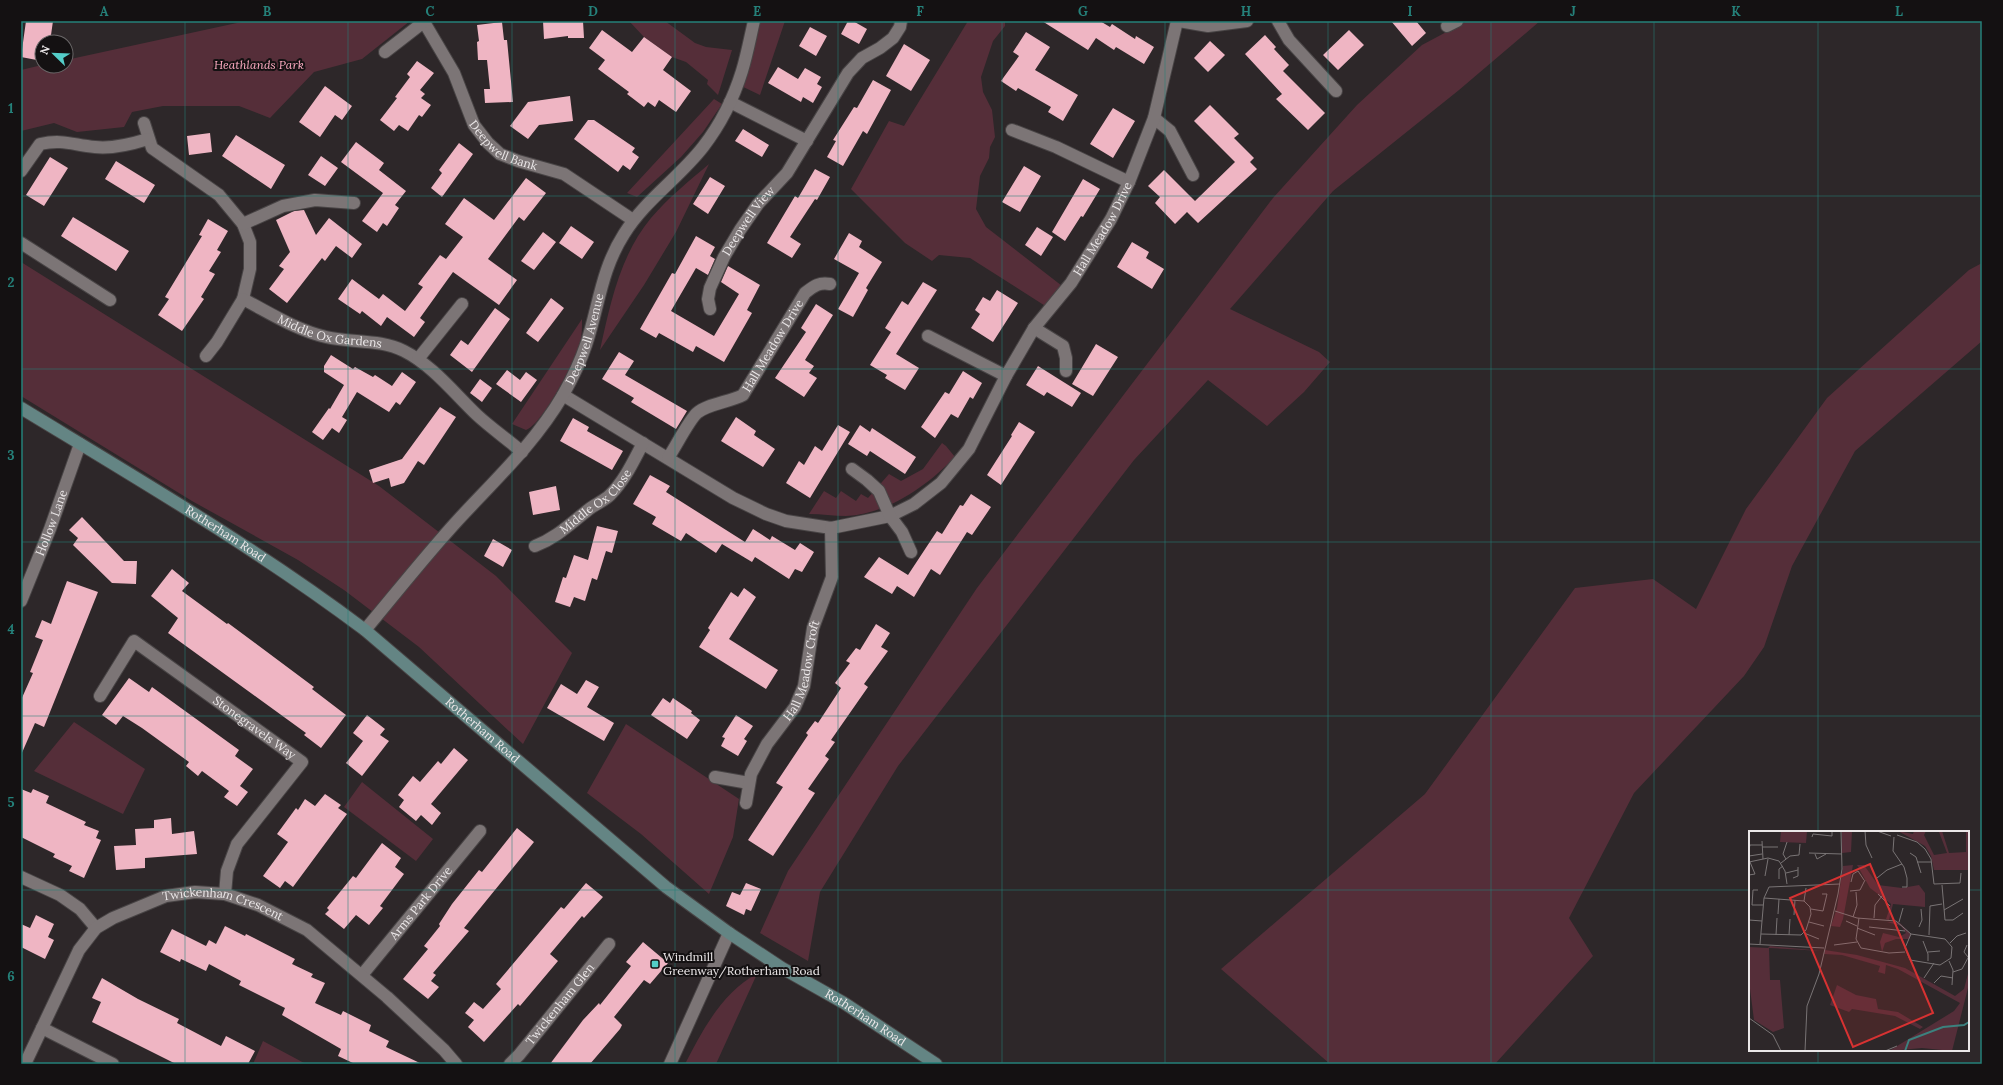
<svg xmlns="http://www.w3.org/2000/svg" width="2003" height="1085" font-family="Lora,serif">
  <rect width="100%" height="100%" fill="#2d2729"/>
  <!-- green -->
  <path fill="#552e39" d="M246,21H410L362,59L314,72L270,118L239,106H163L132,112L124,127L77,132L54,123L21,131V70L42,65L66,66V60Z
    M629,21H665L695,43L706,47L732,50L718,95L707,84L708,80L686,62L672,57L644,37Z
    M754,21H785L760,95L737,84Z
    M968,21H1005V26L993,41L981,77L983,92L992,110L995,137L990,147L989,158L980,176L976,209L986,227L1066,289L1050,309L970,258L939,255L932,261L905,243L851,189L889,121L904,126Z
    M1467,21H1540L1459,90L1333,191L1230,309L1319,352L1330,362L1304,392L1267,426L1208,380L1134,460L898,766L820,892L808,961L760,933L788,871L977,588L1273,198L1357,105L1422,45Z
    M714,99L722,104L703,132L681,157L637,197L627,193Z
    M709,164L676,232L644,285L600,350C610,305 620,255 651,218C668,198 689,181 709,164Z
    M21,262L379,486L496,576L572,653L523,744L419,647L344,590L298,560L192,501L21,396Z
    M1982,263V341L1855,451L1792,566L1764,647L1744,676L1634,793L1569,918L1593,956L1495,1064H1330L1221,969L1425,794L1575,588L1653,579L1696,609L1746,509L1827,398L1969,270Z
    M582,319C582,327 582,336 580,344C574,362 543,424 526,430L512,424Z
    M942,443L946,446L955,457C927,486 888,514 846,516C834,516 821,514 809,514L824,491L836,498L841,491L856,501L861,494L868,498L889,474L901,481L923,469Z
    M74,722L145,769L123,814L34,771Z
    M626,724L739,799L733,837L709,894L641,834L587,793Z
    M362,782L433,839L416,861L344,807Z
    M757,974L716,1064H685C702,1031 723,991 757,974Z
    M263,1041L306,1064H253Z"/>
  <!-- building -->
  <path fill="#efb5c3" d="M26,21H53L50,42H42V61L21,57Z
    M543,21H583L584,38H568V36L544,39Z
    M848,21H853L867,29L859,44L841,34Z
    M1042,21H1100L1110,27L1112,24L1135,39L1136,36L1154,47L1144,64L1116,47L1114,50L1096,38L1088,50Z
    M1391,21H1416L1426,33L1412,46Z
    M502,22L504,40H507L513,102L485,103L484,89H490L487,60H478L477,42L479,41L477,25Z
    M810,27L827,36L816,56L799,46Z
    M602,30L632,52L644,37L672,57L663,70L691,91L676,112L659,100L655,107L648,102L644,107L627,94L629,92L598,69L605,60L589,48Z
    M1349,30L1364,45L1338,70L1323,55Z
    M1026,32L1050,47L1035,70L1078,95L1063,121L1048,112L1051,107L1018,88L1016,91L1001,81L1019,56L1013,52Z
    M1265,35L1276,47L1274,49L1289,65L1283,71L1325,113L1308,130L1276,99L1282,94L1245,54Z
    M1210,41L1225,55L1208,72L1194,58Z
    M904,44L930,60L911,91L886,76Z
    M417,61L434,73L420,90L425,94L421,98L431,105L422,117L419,115L408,131L399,125L394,131L380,120L397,98L395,97L410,77L407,74Z
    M778,67L798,79L805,68L821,77L817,84L822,87L813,103L803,97L801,102L768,83Z
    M873,80L891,90L867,134L863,131L843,166L827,157L836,141L833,140L854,107L857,108Z
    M325,86L352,106L342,120L335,115L320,137L299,122Z
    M570,96L573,121L539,125L528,139L510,126L528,102Z
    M1210,105L1239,134L1234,138L1254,158L1250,162L1257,169L1198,223L1187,212L1175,224L1155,203L1160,197L1148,186L1164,170L1195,201L1235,162L1194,121Z
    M1113,108L1135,121L1113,158L1090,144Z
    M588,120H594L635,148L632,152L639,157L630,170L623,165L618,172L574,139Z
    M743,129L769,145L762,157L735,141Z
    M210,133L212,152L189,155L187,136Z
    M236,135L285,165L271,189L222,156Z
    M356,142L384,163L379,170L406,191L395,205L399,208L387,226L383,223L377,232L362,221L383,193L341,162Z
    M459,143L473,154L442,197L431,188L442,173L439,170Z
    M321,156L338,168L325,186L308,175Z
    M50,157L68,168L44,206L26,195Z
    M116,161L155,185L144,203L105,179Z
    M1024,166L1041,176L1020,212L1002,202Z
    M815,169L830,177L817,200L815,199L790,237L801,244L792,258L767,243L795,196L798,198Z
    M710,177L725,186L708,214L693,204Z
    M526,178L546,193L524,221L519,217L488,259L517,280L499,305L453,272L420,318L425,322L414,337L387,317L381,326L362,311L360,314L338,299L352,279L379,299L383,294L405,311L423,287L418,284L440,255L446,259L463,237L445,224L464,198L494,220Z
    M1083,179L1100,189L1083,217L1081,216L1065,241L1052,232Z
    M304,210L316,235L329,218L362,244L352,258L336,246L325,261L322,258L287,303L269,289L284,269L279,266L290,252L276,220L294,211Z
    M73,217L129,251L116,271L61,236Z
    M208,219L228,231L217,250L221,252L209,271L215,274L201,297L204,299L182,331L158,315L169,299L165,297L202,236L199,235Z
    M571,226L594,242L582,259L559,243Z
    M1037,227L1053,237L1041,256L1025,245Z
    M543,232L556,242L534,270L521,261Z
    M849,233L862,241L859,247L882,262L866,288L868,290L853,317L838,309L859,273L834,259Z
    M696,236L715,247L710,256L715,259L708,275L696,268L671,311L714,336L739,294L721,282L728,266L760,285L747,310L752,313L724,362L696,346L693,352L659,333L656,338L640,329L672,273L675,274Z
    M1132,242L1149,252L1146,258L1164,269L1152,289L1117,267Z
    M923,282L937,290L896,354L919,368L905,390L885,378L887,375L870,365L891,332L885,328L902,301L908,305Z
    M997,290L1018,303L993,342L971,328L980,314L975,310L983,297L990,301Z
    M551,298L564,308L538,342L526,333Z
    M816,304L833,315L805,360L814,366L809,373L817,378L804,397L775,378L806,332L801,328Z
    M495,308L510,319L472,372L450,355L461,340L468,345Z
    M1096,344L1118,357L1093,396L1072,384Z
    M619,352L634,361L625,375L687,411L676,429L631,402L634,398L602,379Z
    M331,355L353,369L355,367L373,377L375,375L392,386L402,372L416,382L400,405L396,402L389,412L357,392L342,417L347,420L339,433L332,428L323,440L312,432L329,408L330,409L344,385L324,372V366Z
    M1038,366L1081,393L1072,407L1047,392L1044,396L1026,385Z
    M507,370L520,380L526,372L537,380L521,402L496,384Z
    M963,371L982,383L973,399L970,397L958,418L951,414L935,438L921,427L945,392L949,394Z
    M480,379L492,388L482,402L470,393Z
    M440,407L456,417L424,465L418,461L404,483L391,487L389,478L373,483L369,470L402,459Z
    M736,417L756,431L754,435L775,449L763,467L721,441Z
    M573,418L589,427L587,431L623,451L612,470L560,441Z
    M1019,422L1035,432L1001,485L987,475L1012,436L1011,435Z
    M838,425L850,432L810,498L786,483L799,461L804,465L815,446L822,451Z
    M860,425L870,432L872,428L916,457L905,474L870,451L867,456L848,444Z
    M650,475L670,486L666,492L745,542L753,529L770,540L772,536L795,550L800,543L814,552L802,572L795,569L789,579L755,557L752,562L722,544L716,553L686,533L681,541L652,524L656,517L633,504Z
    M556,486L560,510L533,515L529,492Z
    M971,494L991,507L972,535L967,532L940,575L931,569L914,597L897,586L892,594L864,577L879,557L908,575L937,531L942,534L960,505L963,506Z
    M82,517L124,561H137L136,584L112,583L73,545L78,538L69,530Z
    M597,526L618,531L612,553L606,551L597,580L592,578L585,601L574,597L570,607L555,602L563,577L566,578L574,555L588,560Z
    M493,539L512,550L503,567L484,556Z
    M172,569L189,583L182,591L227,624L228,623L314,687L312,689L346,715L321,748L304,735L306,733L168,633L178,618L151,596Z
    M67,581L98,592L44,727L35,723L21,755V700L33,673L30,672L43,640L35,637L42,620L51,624Z
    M744,588L756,597L729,639L778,670L766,689L699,647L710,630L708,628L731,592L738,597Z
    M876,624L890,633L881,647L888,651L864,684L868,687L831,740L835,742L825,756L829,759L808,789L815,793L773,856L748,840L783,787L776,783L808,735L806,733L815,721L818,723L841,688L835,683L850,663L846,661L856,648L860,650Z
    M129,678L149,692L152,687L239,750L235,756L253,769L240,786L248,792L237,806L224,797L229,791L202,771L198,776L186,766L189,762L142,728L123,716L116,725L102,715Z
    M586,680L599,687L587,707L614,723L604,741L547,708L561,684L577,694Z
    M663,698L670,703L673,698L692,711L691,713L700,720L687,739L651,715Z
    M367,715L385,729L380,735L389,741L362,776L346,763L363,741L353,733Z
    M736,715L753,726L744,739L747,741L738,756L721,746L725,738L722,737Z
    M454,748L468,760L431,804L441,813L432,825L421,815L416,821L399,807L404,800L398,795L413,776L420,782L438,761L441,764Z
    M21,789L31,793L33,789L49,796L46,803L86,822L84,825L99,831L96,838L101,840L84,878L69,871L72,866L53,857L55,854L21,837Z
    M325,794L341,805L338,808L347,814L293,887L285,881L280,888L263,876L288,842L277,834L296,808L298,810L305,799L315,806Z
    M171,818L172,834L194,831L197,854L145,858V868L116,870L114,846L136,845L135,829L154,828V820Z
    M517,828L534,842L464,928L469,931L433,973L436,975L431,981L439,987L428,999L403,979L428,949L424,946L440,926L439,924L452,904L479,870L482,872Z
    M382,843L401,858L395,867L404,874L380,906L383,908L369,925L356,915L344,929L325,914L329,910L327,908L353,876L356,878Z
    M586,883L603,897L584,918L582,916L550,954L558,961L520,1006L518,1004L484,1042L468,1027L474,1020L465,1013L474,1002L483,1009L501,989L496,984L561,907L564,909Z
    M746,883L761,889L751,911L746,909L744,915L726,906L732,892L740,895Z
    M36,915L54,924L48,937L54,940L45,959L21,947V924L30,928Z
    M225,926L245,936L246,934L295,959L292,964L313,974L311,977L325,983L315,1003L341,1015L343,1011L371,1025L369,1031L389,1041L386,1047L422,1064H355L338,1056L341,1049L282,1015L285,1008L239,985L241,981L209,964L206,971L181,959L180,962L160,952L172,929L206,946L209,940L216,944Z
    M643,942L668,963L650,984L644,980L614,1017L622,1025L620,1029L590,1064H550L583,1020L599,1003L600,1005L631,966L626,962Z
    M102,978L138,999L179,1019L177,1023L221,1046L226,1036L255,1051L248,1064H176L92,1022L101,1002L92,998Z"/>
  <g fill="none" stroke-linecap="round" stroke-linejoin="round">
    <defs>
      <g id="minor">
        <path d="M1179,21L1208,26L1247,21"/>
        <path d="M1278,21L1289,40L1336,91"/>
        <path id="s1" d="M424,22L454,73L474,125L488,143L500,154L518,161L564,174L633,220"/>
        <path d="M1447,26L1457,21"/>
        <path d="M385,52L425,21"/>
        <path d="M730,102L807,141"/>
        <path d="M1154,118L1170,131L1193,175"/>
        <path d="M144,123L152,148L219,195L243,224L250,242V269L243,299L217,342L206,356"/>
        <path d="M1012,130L1056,147L1129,182"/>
        <path d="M21,171L40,144C63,139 73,145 95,147C112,149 132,144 148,139"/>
        <path d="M243,224L283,206L315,200L354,203"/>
        <path d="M21,243L110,300"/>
        <path id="s2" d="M243,299C270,313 296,330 326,337C352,343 380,339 404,351C432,365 454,393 477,415C491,428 507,439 522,452"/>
        <path id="s3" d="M710,309L708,299L710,288L724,257L740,230L758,204L787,173L848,73L862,58L880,48L893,38L900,27L901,21"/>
        <path d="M1034,328L1063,346L1066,358V371"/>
        <path d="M928,336L1006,376"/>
        <path d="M418,359L462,304"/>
        <path id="s4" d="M563,395L733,498L766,514L786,521L831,528L890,516L914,504L941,483L969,449L1006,376L1034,328L1071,283L1111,219L1129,182L1154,118L1177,21"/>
        <path id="s5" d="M668,458C675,448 689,420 697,413C707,404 730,402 743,395L805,293C814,286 819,282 830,284"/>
        <path d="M852,469L867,480L879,491L890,516L902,532L911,552"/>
        <path id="s6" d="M535,546C556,538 570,524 588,510C595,504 604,501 610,495C625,480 634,460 643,443"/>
        <path id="s7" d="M21,601L50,529L80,444"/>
        <path id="s8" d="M365,630C396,593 426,555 458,520C495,480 535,443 563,395C572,379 580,363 586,345C599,306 601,270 624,234C645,200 679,178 703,147C720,125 734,97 742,71C747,55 750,38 754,21"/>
        <path id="s9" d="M100,696L134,641L302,762L237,844L227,871L225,894"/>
        <path d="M715,777L749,783"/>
        <path id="s10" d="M746,803L751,774L767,744L795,707L804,686L813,628L832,577L831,528"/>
        <path d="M21,877L60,895L80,909L96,928"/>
        <path id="s11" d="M362,975L480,831"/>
        <path d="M42,1028L113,1064"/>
        <path id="s12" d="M25,1064L79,950L96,928L113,918L166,896L195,892L225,894L258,905L307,930L387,997L444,1050L456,1064"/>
        <path id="s13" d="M510,1064L519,1055L609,944"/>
      </g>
      <path id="tertiary" d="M670,1064L729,933"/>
      <g id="secondary">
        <path id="s14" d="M21,408C138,479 256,548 365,630L666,887L729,933L782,968L844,1003L936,1064"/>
      </g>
    </defs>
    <!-- minor casing -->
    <use href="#minor" stroke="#484445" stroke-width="14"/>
    <!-- tertiary casing -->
    <use href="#tertiary" stroke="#484445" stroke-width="14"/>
    <!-- secondary casing -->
    <use href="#secondary" stroke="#484445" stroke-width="14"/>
    <!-- minor -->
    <use href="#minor" stroke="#7c7576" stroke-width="12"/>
    <!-- tertiary -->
    <use href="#tertiary" stroke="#7c7576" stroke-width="12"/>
    <!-- secondary -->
    <use href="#secondary" stroke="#648584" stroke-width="12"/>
  </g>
  <!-- grid -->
  <path fill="none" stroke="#25817a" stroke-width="1" stroke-opacity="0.55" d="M185,21V1064M348,21V1064M512,21V1064M675,21V1064M838,21V1064M1002,21V1064M1165,21V1064M1328,21V1064M1491,21V1064M1654,21V1064M1818,21V832M21,196H1982M21,369H1982M21,542H1982M21,716H1982M21,890H1750M1968,890H1982M1818,1050V1064"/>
  <!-- markers -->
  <rect fill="#54cdc8" stroke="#141112" stroke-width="1.5" x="651" y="960" width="8" height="8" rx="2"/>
  <g text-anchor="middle" stroke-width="4" stroke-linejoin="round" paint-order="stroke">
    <!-- park labels -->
    <g font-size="12" font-style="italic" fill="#fdabc1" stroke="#141112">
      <text x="259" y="69">Heathlands Park</text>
    </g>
    <!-- street labels -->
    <g font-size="12" fill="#ebe7e8" stroke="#141112">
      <text dy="4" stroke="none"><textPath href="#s1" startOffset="152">Deepwell Bank</textPath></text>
      <text dy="4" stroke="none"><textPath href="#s3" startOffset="99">Deepwell View</textPath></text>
      <text dy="4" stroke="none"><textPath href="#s4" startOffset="726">Hall Meadow Drive</textPath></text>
      <text dy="4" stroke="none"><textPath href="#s2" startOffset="94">Middle Ox Gardens</textPath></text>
      <text dy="4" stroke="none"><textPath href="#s8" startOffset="368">Deepwell Avenue</textPath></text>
      <text dy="4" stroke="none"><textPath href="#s5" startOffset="161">Hall Meadow Drive</textPath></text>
      <text dy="4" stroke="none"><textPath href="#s6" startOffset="76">Middle Ox Close</textPath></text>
      <text dy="4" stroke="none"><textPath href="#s7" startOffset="84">Hollow Lane</textPath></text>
      <text dy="4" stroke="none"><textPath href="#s14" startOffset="240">Rotherham Road</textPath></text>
      <text dy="4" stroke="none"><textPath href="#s10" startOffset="147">Hall Meadow Croft</textPath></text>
      <text dy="4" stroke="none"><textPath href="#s9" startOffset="213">Stonegravels Way</textPath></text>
      <text dy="4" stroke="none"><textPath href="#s14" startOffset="564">Rotherham Road</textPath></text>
      <text dy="4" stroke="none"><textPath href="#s11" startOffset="93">Arms Park Drive</textPath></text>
      <text dy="4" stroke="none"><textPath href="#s12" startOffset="290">Twickenham Crescent</textPath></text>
      <text dy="4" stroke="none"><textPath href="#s13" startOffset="78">Twickenham Glen</textPath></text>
      <text dy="4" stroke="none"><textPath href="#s14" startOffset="1044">Rotherham Road</textPath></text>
    </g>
    <!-- poi labels -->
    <g font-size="12" fill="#ebe7e8" stroke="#141112" text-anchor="start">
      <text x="663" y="961">Windmill<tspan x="663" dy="14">Greenway/Rotherham Road</tspan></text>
    </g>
  </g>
  <!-- overview -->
  <g transform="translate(1749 831)">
    <rect width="220" height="220" fill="#2d2729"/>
    <path d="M32,0H58L57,12L31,11ZM93,0H103L102,21L93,22ZM149,0L164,3L165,0H177L175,4L185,24L198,22L190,1L185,0H193L200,22L217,21V0H220V48L219,39H185L182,25L176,15ZM104,34L94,88L91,96L82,95L88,77L94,35ZM108,34H115L129,54L153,57L170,54L176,62V76L144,73L140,89L137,88L142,73L121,57ZM138,91H150L162,103L160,108H147L136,112L133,121L131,111L134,102L150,106L157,102L152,95ZM21,115L73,120L20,117L21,149H31L35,197L24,201L5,189L0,150V116L19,117ZM76,119L108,124L156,137L206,165L215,158L220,139V153L203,220L173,217L140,220L205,180L211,172L149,138L137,134L136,143L129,141L131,135L93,124L75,123ZM88,154L107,164L127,168L129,178L149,181L174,196L171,198L146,185L103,178L100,181L81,174Z" fill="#552e39"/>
    <path fill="none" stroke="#3c817e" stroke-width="2" d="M156,220L160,209L194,196L215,194L220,191"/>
    <path fill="none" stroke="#797475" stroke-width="1" d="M116,0L117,14L123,27M128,0L142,5M148,4L168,11L176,18L182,28L185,53L211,52L212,42M63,6L64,3L83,5V0M145,6L144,20L155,36L158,47V56H153M13,10L14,28M13,16H29M0,18L1,14H13M60,22L93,23M161,22L167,26L172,42M66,23L68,28L77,23M0,25L13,23M37,28L34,23L38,11M0,31L19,27L30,30L36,40L38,53M168,31H182M32,32L41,25L50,24L51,13M37,42L49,39M0,44L6,43L1,31M16,45L19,28M44,47L49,45V36M128,47L138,39L153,33M30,48V38L34,35M102,51L104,43L109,40L115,49M193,54L196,89H204L214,82M9,59H4L3,74H14M101,60L111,59L116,49M129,63L141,75M55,70L57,57M62,78L74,80L78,63H73M195,79L214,68M86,80L108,87L147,90L162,103L196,108L203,116L202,127L191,134L161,129L156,117L162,103M29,83L30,68M45,84L46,69M104,86L108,74L107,61M110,87L107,108L112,117L140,122L156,121M125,87L126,74L133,65M0,89L13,90M97,90L108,95M60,91L75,95M150,91L154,77M120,96L156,100M170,96L173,89L172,78M108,97L126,104M55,102L70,108M12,103L52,104L57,99L62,83L61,76L55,70L15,67M27,104L28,87M40,104L41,88M180,104L181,75L193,73M174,110L179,123V130M201,112L208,105L217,102M0,113L75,117M11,113L15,67L20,56L91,53M85,114L108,111M218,114L215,121L219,126M179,121L191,120M200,130L204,139L203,154M204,141L213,138L220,125M175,147L185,132M185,152L192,145L204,147M0,187L24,204L32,220M56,220L58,175L70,143L89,63L93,38L92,0M136,220L148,215"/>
    <path fill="#d73232" fill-opacity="0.15" stroke="#d73232" stroke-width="2" d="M121,33L184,182L104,216L41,67Z"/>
    <rect width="220" height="220" fill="none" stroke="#ebe7e8" stroke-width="2"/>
  </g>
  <!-- border -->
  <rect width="2003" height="1085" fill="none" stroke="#141112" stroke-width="44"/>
  <!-- north arrow -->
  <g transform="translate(54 54) rotate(293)"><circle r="19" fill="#141112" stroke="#6a6768"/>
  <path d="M0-3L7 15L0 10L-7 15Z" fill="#54cdc8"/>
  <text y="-6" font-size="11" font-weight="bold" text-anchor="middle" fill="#ebe7e8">N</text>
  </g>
  <rect x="22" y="22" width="1959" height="1041" fill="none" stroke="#25817a" stroke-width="1.5"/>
  <g font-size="13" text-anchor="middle" font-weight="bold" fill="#25817a">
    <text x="104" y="16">A</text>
    <text x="267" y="16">B</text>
    <text x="430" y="16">C</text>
    <text x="593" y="16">D</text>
    <text x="757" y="16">E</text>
    <text x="920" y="16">F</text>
    <text x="1083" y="16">G</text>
    <text x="1246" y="16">H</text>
    <text x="1410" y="16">I</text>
    <text x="1573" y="16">J</text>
    <text x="1736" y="16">K</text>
    <text x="1899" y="16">L</text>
    <text x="11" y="113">1</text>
    <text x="11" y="287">2</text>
    <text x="11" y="460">3</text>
    <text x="11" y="634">4</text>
    <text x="11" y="807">5</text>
    <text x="11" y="981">6</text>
  </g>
</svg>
